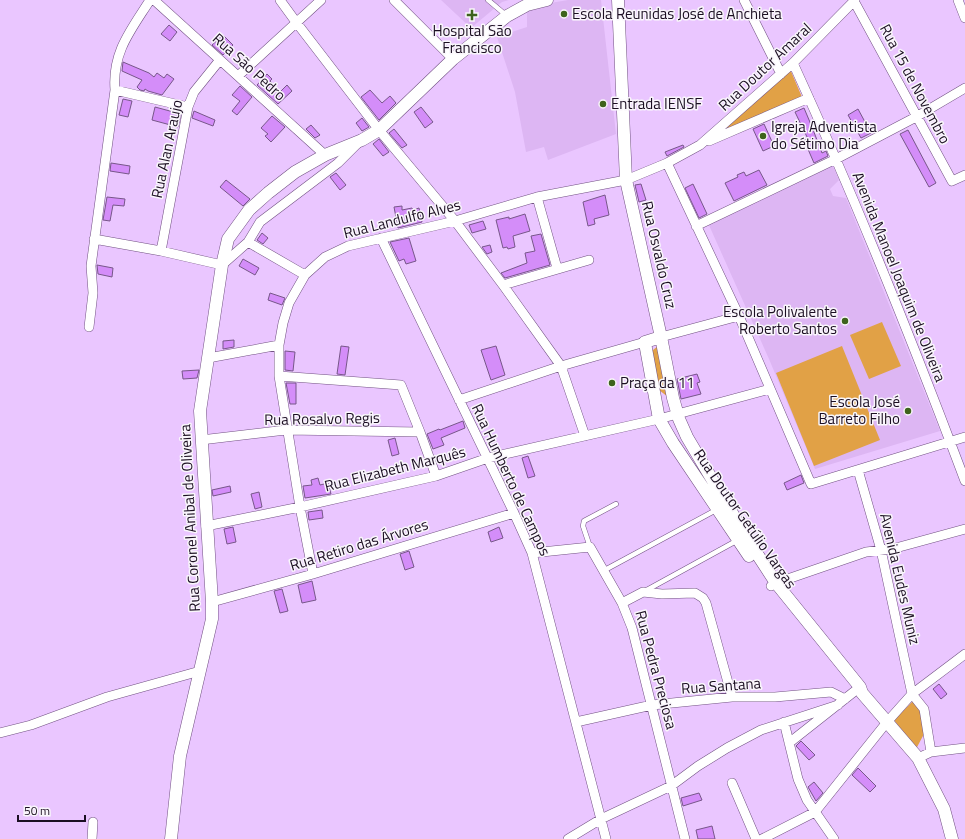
<svg xmlns="http://www.w3.org/2000/svg" width="965" height="839" font-family="'Titillium Web',sans-serif">
  <rect width="100%" height="100%" fill="#eac6ff"/>
  <!-- built -->
  <path fill="#ddb6f3" d="M441,0H509L502,2L471,28Z
    M568,0H601L616,134L548,160L544,147L526,152L515,92L497,37L527,27V7Z
    M832,164L839,180L830,189L833,196L846,198L940,431L815,469L769,359L708,223Z"/>
  <!-- green -->
  <path fill="#e1a146" d="M790,69L802,97L719,133Z
    M882,322L901,366L869,379L850,335Z
    M658,346L668,397L659,390L652,354L653,350Z
    M842,346L880,440L814,466L776,373Z
    M914,700L920,708L924,734L916,749L894,720Z"/>
  <!-- building -->
  <path fill="#d48df9" stroke="#775789" d="M169,25L177,32L170,41L161,34Z
    M223,35L233,45L223,55L212,45Z
    M123,62L149,73L154,77L157,73L164,78L167,74L174,79L162,95L148,91L145,89L144,91L140,90L137,87L142,80L122,71Z
    M267,74L272,79L270,81L280,92L287,85L292,91L278,104L257,85Z
    M240,86L252,97L237,115L232,111L240,101L232,95Z
    M370,90L382,103L390,96L396,103L379,120L361,97Z
    M123,99L132,101L128,117L119,115Z
    M155,107L181,114L178,127L152,120Z
    M421,107L433,122L425,128L414,112Z
    M804,108L812,127L822,153L826,151L828,156L814,163L804,140L808,139L795,112Z
    M858,109L871,133L861,138L848,115Z
    M194,111L215,120L213,126L192,118Z
    M272,116L285,127L271,142L265,136L268,134L261,128Z
    M362,118L369,127L362,131L356,123Z
    M764,124L774,146L763,151L753,129Z
    M311,125L320,135L315,138L306,129Z
    M394,129L407,145L402,148L389,133Z
    M908,130L936,183L929,187L900,134Z
    M379,139L389,152L383,156L373,144Z
    M683,145L684,147L667,156L665,152Z
    M111,163L130,166L129,174L110,171Z
    M759,170L767,185L734,201L725,183L738,177L737,175L744,172L746,176Z
    M336,173L346,185L340,190L330,177Z
    M226,180L250,199L243,206L220,187Z
    M641,184L646,200L639,202L635,185Z
    M693,184L707,214L699,218L685,188Z
    M605,195L609,215L594,219L595,224L588,226L583,202Z
    M107,197L125,199L124,206L113,205L110,221L103,220Z
    M402,206V210L412,208L413,210L419,208L422,222L398,228L394,207Z
    M525,214L530,231L513,236L515,247L508,249L507,247L503,248L496,220L509,217V219Z
    M483,221L486,229L472,233L469,225Z
    M262,233L268,238L263,244L257,240Z
    M541,234L550,265L505,278L501,273L527,263L525,253L535,251L531,236Z
    M409,238L416,261L406,264L404,259L399,261L390,242Z
    M490,245L492,252L487,254L482,247Z
    M243,259L259,268L255,275L239,266Z
    M97,265L113,268L112,277L98,274Z
    M270,293L285,298L282,305L268,300Z
    M234,340V347L223,349V341Z
    M341,346L349,347L345,375L337,374Z
    M496,346L505,375L491,380L481,350Z
    M285,351L295,352L293,371L285,370Z
    M199,370L197,378L183,379L182,371Z
    M697,374L700,382L697,383L701,394L681,399L677,379Z
    M286,383H296V404H290Z
    M463,421L465,428L441,438L444,445L433,449L427,434L439,429L440,430Z
    M395,438L399,454L392,456L388,440Z
    M528,456L535,476L528,478L522,458Z
    M801,475L804,483L787,490L784,483Z
    M318,478L320,485L328,483L331,494L305,498L303,486L312,485L311,480Z
    M230,486L231,492L213,496L212,490Z
    M259,492L262,507L255,509L251,494Z
    M322,510L323,518L309,520L308,512Z
    M233,527L236,542L227,544L224,529Z
    M499,527L503,538L491,542L488,532Z
    M409,551L414,567L405,570L400,554Z
    M312,581L316,600L302,603L298,585Z
    M282,589L288,611L280,613L274,591Z
    M939,684L947,694L941,699L933,689Z
    M801,741L815,755L809,760L796,746Z
    M858,768L876,786L870,792L852,775Z
    M814,782L823,793L816,801L808,787Z
    M699,793L702,800L683,806L681,798Z
    M712,826L715,839H698L696,830Z"/>
  <g fill="none" stroke-linecap="round" stroke-linejoin="round">
    <defs>
      <path id="lane" d="M488,0L507,16
        M590,547L583,526L584,521L616,504
        M603,571L716,510
        M645,591L738,540"/>
      <path id="street" d="M154,0L325,155
        M280,0L296,22L379,130L455,221L503,285L561,366L585,436
        M394,0L453,59
        M744,0L781,74
        M958,0L965,18
        M854,1L952,181L965,175
        M793,63C856,200 912,340 965,481
        M238,76L321,0
        M115,90L188,107
        M709,141L809,98
        M667,163L739,316L811,484L965,437
        M537,197L557,268
        M696,226L836,159L916,117L965,88
        M381,238L514,513L532,553L606,839
        M94,239L161,251L222,265L248,242L260,222L338,163L357,144
        M248,242L305,275
        M161,251L188,107L194,92L219,61
        M503,285L589,260
        M89,327L93,293L91,266L115,90C112,52 131,30 150,0
        M661,337L739,316
        M208,358L279,345
        M279,376L401,385L420,432L436,476
        M459,400L561,366L645,342
        M201,440L286,430L420,432
        M858,470L881,550L912,694L924,709L931,752
        M206,526L300,507L436,476L488,458L659,419L770,389
        M532,553L590,547L622,603L632,628L685,839
        M313,574L300,507L279,376V345L283,323L289,303L305,275L325,257L348,246L455,221L537,197L626,180L667,163L700,145L793,63L855,0
        M771,586L776,583L866,552L892,549L965,529
        M212,602L313,574L514,513
        M622,603L643,592L662,594L695,593L703,598L706,603L732,697
        M576,722L652,705L732,697H775L831,692L845,699
        M784,722L798,779L807,800L834,839
        M0,733L31,725L107,697L200,671
        M789,743L860,687
        M918,758L931,752L965,748
        M732,783L756,839
        M92,839L93,822
        M568,839L601,819L671,786L698,766L727,748L761,730L838,705
        M762,839L815,812L887,722L912,694L965,654"/>
      <path id="secondary" d="M618,0L626,180L661,337L673,398L679,419L687,437L748,540L776,583L860,687L862,693L918,758L944,809L952,839
        M661,337L645,342V343L659,419L673,443L749,556
        M171,839L180,756L212,619V602L200,411L222,265L228,239L249,210L268,193L295,172L325,155L362,140L379,130L453,59L507,16L527,5L547,0"/>
    </defs>
    <!-- lane casing -->
    <use href="#lane" stroke="#725283" stroke-width="5.5"/>
    <!-- street casing -->
    <use href="#street" stroke="#725283" stroke-width="10"/>
    <!-- secondary casing -->
    <use href="#secondary" stroke="#725283" stroke-width="13"/>
    <!-- lane -->
    <use href="#lane" stroke="#fff" stroke-width="4.5"/>
    <!-- street -->
    <use href="#street" stroke="#fff" stroke-width="9"/>
    <!-- secondary -->
    <use href="#secondary" stroke="#fff" stroke-width="12"/>
  </g>
  <!-- markers -->
  <g fill="#3e631c" stroke="#f9f6fb" stroke-width="1.5">
    <circle cx="564" cy="14" r="4"/>
    <path d="M470 9h4v4h4v4h-4v4h-4v-4h-4v-4h4z"/>
    <circle cx="603" cy="104" r="4"/>
    <circle cx="763" cy="136" r="4"/>
    <circle cx="845" cy="321" r="4"/>
    <circle cx="612" cy="383" r="4"/>
    <circle cx="908" cy="411" r="4"/>
  </g>
  <g text-anchor="middle" stroke-width="3" stroke-linejoin="round" paint-order="stroke">
    <!-- poi labels -->
    <g font-size="15" fill="#1b0e22" stroke="#f9f6fb" text-anchor="start">
      <text x="572" y="19">Escola Reunidas José de Anchieta</text>
      <text x="472" y="36" text-anchor="middle">Hospital São<tspan x="472" dy="17">Francisco</tspan></text>
      <text x="611" y="109">Entrada IENSF</text>
      <text x="771" y="132">Igreja Adventista<tspan x="771" dy="17">do Sétimo Dia</tspan></text>
      <text x="837" y="317" text-anchor="end">Escola Polivalente<tspan x="837" dy="17">Roberto Santos</tspan></text>
      <text x="620" y="388">Praça da 11</text>
      <text x="900" y="407" text-anchor="end">Escola José<tspan x="900" dy="17">Barreto Filho</tspan></text>
    </g>
    <!-- street labels -->
    <g font-size="15" fill="#1b0e22" stroke="#f9f6fb">
      <text transform="translate(249 67) rotate(42)" y="5">Rua São Pedro</text>
      <text transform="translate(765 67) rotate(-43)" y="5">Rua Doutor Amaral</text>
      <text transform="translate(915 84) rotate(62)" y="5">Rua 15 de Novembro</text>
      <text transform="translate(167 149) rotate(-78)" y="5">Rua Alan Araujo</text>
      <text transform="translate(402 219) rotate(-14)" y="5">Rua Landulfo Alves</text>
      <text transform="translate(659 255) rotate(77)" y="5">Rua Osvaldo Cruz</text>
      <text transform="translate(899 277) rotate(68)" y="5">Avenida Manoel Joaquim de Oliveira</text>
      <text transform="translate(322 419) rotate(-1)" y="5">Rua Rosalvo Regis</text>
      <text transform="translate(395 469) rotate(-14)" y="5">Rua Elizabeth Marquês</text>
      <text transform="translate(511 480) rotate(65)" y="5">Rua Humberto de Campos</text>
      <text transform="translate(190 518) rotate(-93)" y="5">Rua Coronel Anibal de Oliveira</text>
      <text transform="translate(745 519) rotate(55)" y="5">Rua Doutor Getúlio Vargas</text>
      <text transform="translate(359 545) rotate(-17)" y="5">Rua Retiro das Árvores</text>
      <text transform="translate(900 579) rotate(77)" y="5">Avenida Eudes Muniz</text>
      <text transform="translate(656 670) rotate(75)" y="5">Rua Pedra Preciosa</text>
      <text transform="translate(721 686) rotate(-4)" y="5">Rua Santana</text>
    </g>
  </g>
  <!-- scale -->
  <path d="M18 815v6h67v-6" fill="none" stroke="#1b0e22" stroke-width="2"/>
  <text x="24" y="815" font-size="12" fill="#1b0e22" stroke="#f9f6fb" stroke-width="3" paint-order="stroke">50 m</text>
</svg>
